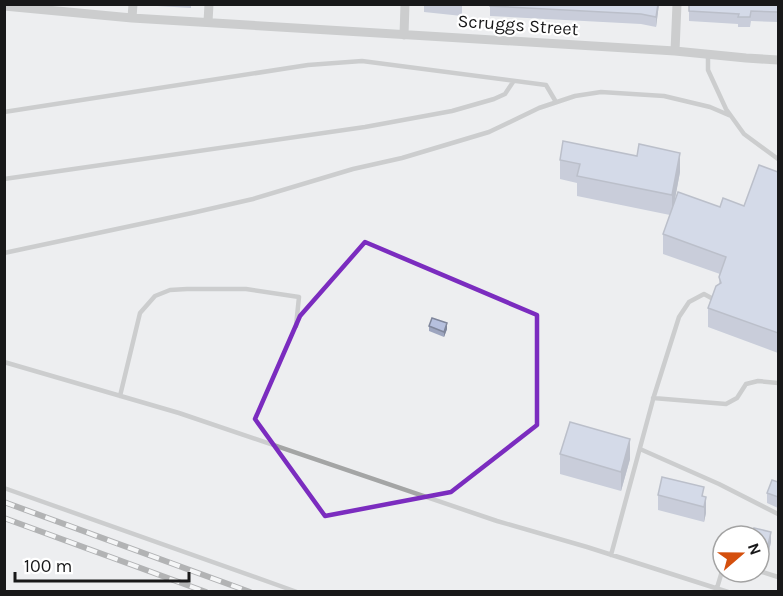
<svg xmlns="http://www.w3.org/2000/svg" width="783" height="596" font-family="Karla,sans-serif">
  <rect width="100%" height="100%" fill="#edeef0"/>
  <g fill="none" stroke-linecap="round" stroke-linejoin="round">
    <!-- service -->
    <path stroke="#a4a5a5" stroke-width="4.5" d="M708,55V70L726,109L744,134L778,159
      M4,112L308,65L362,61L546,85L556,102
      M4,179L365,127L452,111L494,99L505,94L513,82
      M4,253L192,213L253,199L353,169L402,158L489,132L539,108L575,96L601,92L664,96L710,107L731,116
      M4,362L179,413L497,521L587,547L728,592
      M120,396L140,313L155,296L170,290L187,289H246L299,297L296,326
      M653,398L726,404L737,398L746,384L758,381L778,383
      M640,449L719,484L778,514
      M4,488L297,592
      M732,536L733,533
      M611,555L654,396L679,317L689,302L704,294L715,300
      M759,571L778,577
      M717,588L723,568"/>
    <!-- minor -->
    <path stroke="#a4a5a5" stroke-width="9" d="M4,6L132,18L675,51L746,58L778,60
      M132,18L133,4
      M208,22L209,4
      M404,35L405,4
      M675,51L677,4"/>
    <defs>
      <path id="rail" d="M4,502L250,592
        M4,518L206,592"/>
    </defs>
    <!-- rail casing -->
    <use href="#rail" stroke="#6a6a6c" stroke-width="6"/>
    <!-- rail -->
    <use href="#rail" stroke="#fff" stroke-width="4" stroke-dasharray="11" stroke-linecap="butt"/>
  </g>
  <!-- wall -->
  <path fill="#9da5bf" d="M157,4H191V8L157,6Z
    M235,4H252V6H235Z
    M424,4H462V16L424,12Z
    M490,4H659L656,27L641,24L490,16Z
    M689,4H778V22L751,21L750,27H738V24L689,21Z
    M560,160L680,172L674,203L720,207L744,206L778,172V353L708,327V308L719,284L720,274L663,254V234L670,215L577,196V183L560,179Z
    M429,326L447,329L444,337L429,331Z
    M560,454L630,459L621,491L560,474Z
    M778,482V508L767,503V493Z
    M658,495L704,497L706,513L704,522L658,510Z
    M759,536L771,542L766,564L759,562Z"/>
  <!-- shaded-wall -->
  <path fill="#7f869b" d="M658,4H659L656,27V17Z
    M680,153V172L672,215V195Z
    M447,323V329L444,337V332Z
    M630,439V459L621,491V472Z
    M706,497V513L704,522V507Z
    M771,532V542L766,564V554Z"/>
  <!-- building -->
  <path fill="#b6c0de" stroke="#7f869b" stroke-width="1.5" d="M490,4H658L656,17L641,14L490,6Z
    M689,4H778V12L751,11L750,17H738L739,14L689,11Z
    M563,141L637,156L639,144L680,153L672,195L577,176L580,164L560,160Z
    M759,165L778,172V333L708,308L716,286L721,283L719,277L726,257L663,234L678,192L720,207L723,198L744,206Z
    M432,318L447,323L444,332L429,326Z
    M570,422L630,439L621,472L560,454Z
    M662,477L704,487L702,496L706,497L704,507L658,495Z
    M772,480L778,482V497L767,493Z
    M754,528L771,532L766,554L759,552V536H752Z"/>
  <!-- marked area -->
  <path d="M0 0H783V596H0ZM365,242L537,315V425L451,492L325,516L255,419L300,316Z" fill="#edeef0" fill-opacity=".55" fill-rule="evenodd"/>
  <path fill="none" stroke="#7b2cbf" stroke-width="4.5" stroke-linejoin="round" d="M365,242L537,315V425L451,492L325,516L255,419L300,316Z"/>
  <g text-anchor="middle" stroke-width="4.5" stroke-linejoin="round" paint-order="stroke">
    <!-- street labels -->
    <g font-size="18" fill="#181819" stroke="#fff">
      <text transform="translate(518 25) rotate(4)" y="6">Scruggs Street</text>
    </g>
  </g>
  <!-- border -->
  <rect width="783" height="596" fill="none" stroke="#181819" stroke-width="12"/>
  <!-- north arrow -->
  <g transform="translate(741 554) rotate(70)"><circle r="28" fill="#ffffff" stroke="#a3a3a3" stroke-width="1.5"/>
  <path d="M0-4.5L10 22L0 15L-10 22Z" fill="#d44f0d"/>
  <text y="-9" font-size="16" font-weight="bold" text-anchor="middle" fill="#181819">N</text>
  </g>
  <!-- scale -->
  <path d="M15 572v9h174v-9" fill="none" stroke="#181819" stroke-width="3"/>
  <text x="24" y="572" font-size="18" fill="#181819" stroke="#ffffff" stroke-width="4.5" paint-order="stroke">100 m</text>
</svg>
